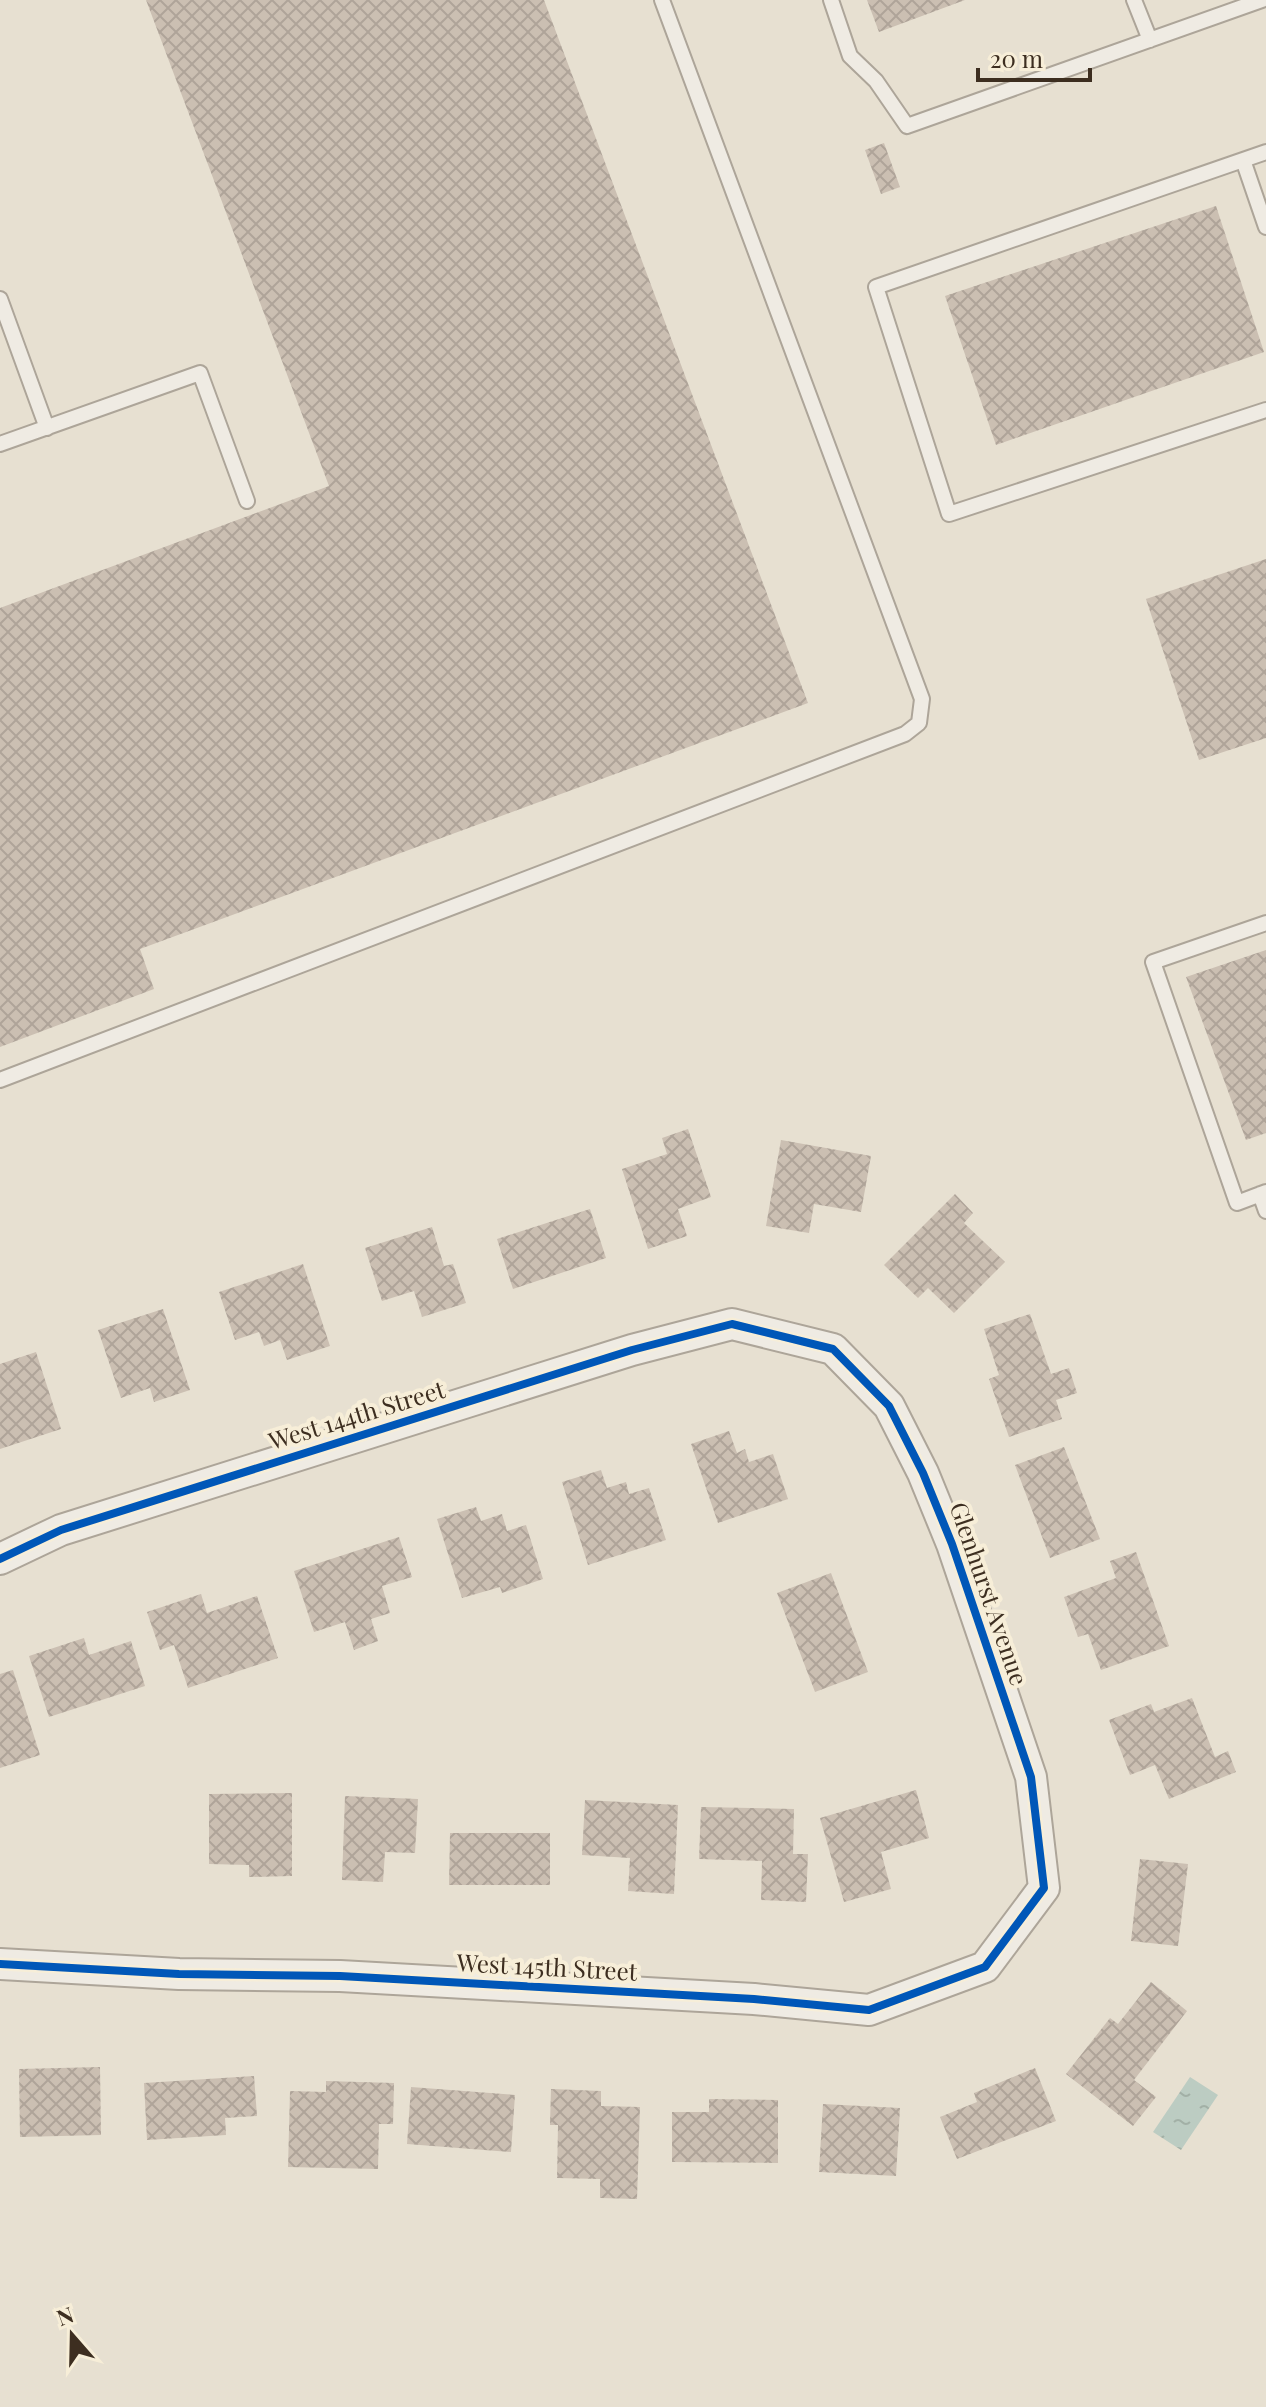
<svg xmlns="http://www.w3.org/2000/svg" width="1266" height="2407" font-family="'Playfair Display',serif">
  <defs>
    <pattern id="water-ripples" width="26" height="14" patternUnits="userSpaceOnUse" patternTransform="scale(2)"><rect width="26" height="14" fill="#bcccc2"/><path d="M2 4q2-2 4 0t4 0M15 11q2-2 4 0t4 0" fill="none" stroke="#a2b0a6"/></pattern>
    <pattern id="building-cross-hatch" width="8" height="8" patternUnits="userSpaceOnUse" patternTransform="scale(2)"><rect width="8" height="8" fill="#cbbfb2"/><path d="M0 0l8 8M0 8l8-8" fill="none" stroke="#afa499"/></pattern>
  </defs>
  <rect width="100%" height="100%" fill="#e7e0d1"/>
  <!-- water -->
  <path fill="url(#water-ripples)" d="M1190,2077L1218,2095L1181,2150L1153,2132Z"/>
  <!-- building -->
  <path fill="url(#building-cross-hatch)" d="M146,0H544L808,703L140,949L154,989L0,1047V608L329,486Z
    M867,0H965L879,32Z
    M884,143L900,187L881,194L865,150Z
    M1216,206L1264,352L996,445L945,296Z
    M1266,559V738L1199,760L1146,599Z
    M1266,950V1133L1246,1140L1186,977Z
    M688,1129L711,1197L678,1209L687,1236L648,1249L622,1169L667,1154L662,1138Z
    M781,1140L871,1156L861,1212L814,1204L809,1233L766,1226Z
    M955,1194L973,1213L964,1223L1005,1262L954,1313L928,1288L918,1298L884,1265Z
    M590,1209L606,1258L513,1289L497,1239Z
    M432,1227L444,1266L453,1264L466,1303L422,1317L414,1291L382,1301L365,1248Z
    M303,1264L330,1346L287,1360L280,1340L264,1346L259,1332L235,1340L219,1292Z
    M163,1309L190,1390L154,1402L150,1388L121,1398L98,1330Z
    M1030,1314L1051,1374L1069,1368L1077,1393L1056,1400L1062,1419L1009,1437L989,1379L999,1375L984,1329Z
    M36,1352L61,1429L0,1449V1364Z
    M729,1431L737,1453L745,1449L749,1462L773,1454L788,1499L718,1523L691,1444Z
    M1064,1447L1100,1539L1050,1558L1015,1465Z
    M601,1470L607,1488L626,1482L629,1494L649,1488L666,1540L588,1565L562,1482Z
    M476,1507L481,1521L502,1514L507,1531L526,1525L543,1579L502,1593L500,1587L462,1598L437,1519Z
    M399,1537L412,1577L382,1586L390,1613L371,1619L378,1641L354,1650L345,1622L314,1632L294,1571Z
    M1136,1552L1169,1646L1101,1670L1088,1634L1078,1637L1064,1597L1116,1578L1110,1561Z
    M831,1573L868,1672L815,1692L777,1593Z
    M201,1594L207,1613L257,1596L278,1658L188,1688L174,1645L160,1650L147,1612Z
    M84,1638L89,1655L131,1641L145,1686L49,1717L29,1656Z
    M13,1670L40,1755L0,1768V1674Z
    M1192,1698L1215,1757L1228,1751L1236,1772L1169,1799L1155,1765L1130,1775L1109,1720L1151,1704L1154,1712Z
    M916,1790L929,1838L881,1852L891,1889L844,1902L820,1818Z
    M292,1793V1876L249,1877V1865L209,1864V1794Z
    M345,1796L418,1799L415,1853L385,1852L383,1882L342,1880Z
    M585,1800L678,1805L674,1894L628,1891L630,1858L582,1855Z
    M701,1807L794,1809L793,1854H808L806,1902L761,1900L762,1861L699,1859Z
    M450,1833H550V1885H449Z
    M1140,1859L1188,1864L1178,1946L1131,1941Z
    M1151,1982L1187,2011L1134,2080L1156,2097L1133,2126L1066,2074L1110,2018L1118,2024Z
    M100,2067L101,2135L20,2137L19,2069Z
    M1035,2068L1056,2121L957,2159L940,2117L977,2102L974,2093Z
    M254,2076L257,2116L225,2118L226,2135L147,2140L144,2083Z
    M326,2081L394,2083L393,2124H379L378,2169L288,2167L290,2091L326,2092Z
    M411,2087L515,2095L511,2152L407,2144Z
    M551,2089L601,2091V2106L640,2107L637,2199L600,2198V2179L557,2178L558,2125H550Z
    M709,2099L778,2100V2163L672,2162V2112H709Z
    M823,2104L900,2108L896,2176L819,2172Z"/>
  <g fill="none" stroke-linecap="round" stroke-linejoin="round">
    <defs>
      <path id="lane" d="M831,0L850,56L876,81L907,126L1262,0
        M1134,0L1150,40
        M1266,152L876,287L949,514L1266,410
        M1243,160L1266,227
        M0,299L47,428
        M0,444L200,373L247,501
        M1266,923L1153,962L1237,1203L1266,1192
        M0,1080L905,734L919,723L922,699L662,0
        M1260,1194L1266,1211"/>
      <path id="street" d="M0,1559L61,1530L632,1350L732,1324L833,1349L889,1406L923,1473L952,1544L1031,1777L1044,1888L985,1967L869,2010L754,1999L340,1976L179,1974L0,1964"/>
    </defs>
    <!-- lane casing -->
    <use href="#lane" stroke="#ada599" stroke-width="18"/>
    <!-- street casing -->
    <use href="#street" stroke="#ada599" stroke-width="34"/>
    <!-- lane -->
    <use href="#lane" stroke="#efebe3" stroke-width="14"/>
    <!-- street -->
    <use href="#street" stroke="#efebe3" stroke-width="30"/>
    <defs>
      <path id="cycleway" d="M0,1559L61,1530L632,1350L732,1324L833,1349L889,1406L923,1473L952,1544L1031,1777L1044,1888L985,1967L869,2010L754,1999L340,1976L179,1974L0,1964"/>
    </defs>
    <!-- cycleway casing -->
    <use href="#cycleway" stroke="#f7eed8" stroke-width="13"/>
    <!-- cycleway -->
    <use href="#cycleway" stroke="#0057b8" stroke-width="8"/>
  </g>
  <g text-anchor="middle" stroke-width="8" stroke-linejoin="round" paint-order="stroke">
    <!-- street labels -->
    <g font-size="24" fill="#3d2e20" stroke="#f7eed8">
      <text transform="translate(357 1416) rotate(-17)" y="8">West 144th Street</text>
      <text transform="translate(988 1594) rotate(71)" y="8">Glenhurst Avenue</text>
      <text transform="translate(547 1968) rotate(3)" y="8">West 145th Street</text>
    </g>
  </g>
  <!-- north arrow -->
  <g transform="translate(72 2335) rotate(340)" stroke="#f7eed8" stroke-width="6" paint-order="stroke">
  <path d="M0-6L14 30L0 20L-14 30Z" fill="#3d2e20"/>
  <text y="-12" font-size="22" font-weight="bold" text-anchor="middle" fill="#3d2e20">N</text>
  </g>
  <!-- scale -->
  <path d="M978 68v12h112v-12" fill="none" stroke="#3d2e20" stroke-width="4"/>
  <text x="990" y="68" font-size="24" fill="#3d2e20" stroke="#f7eed8" stroke-width="6" paint-order="stroke">20 m</text>
</svg>
